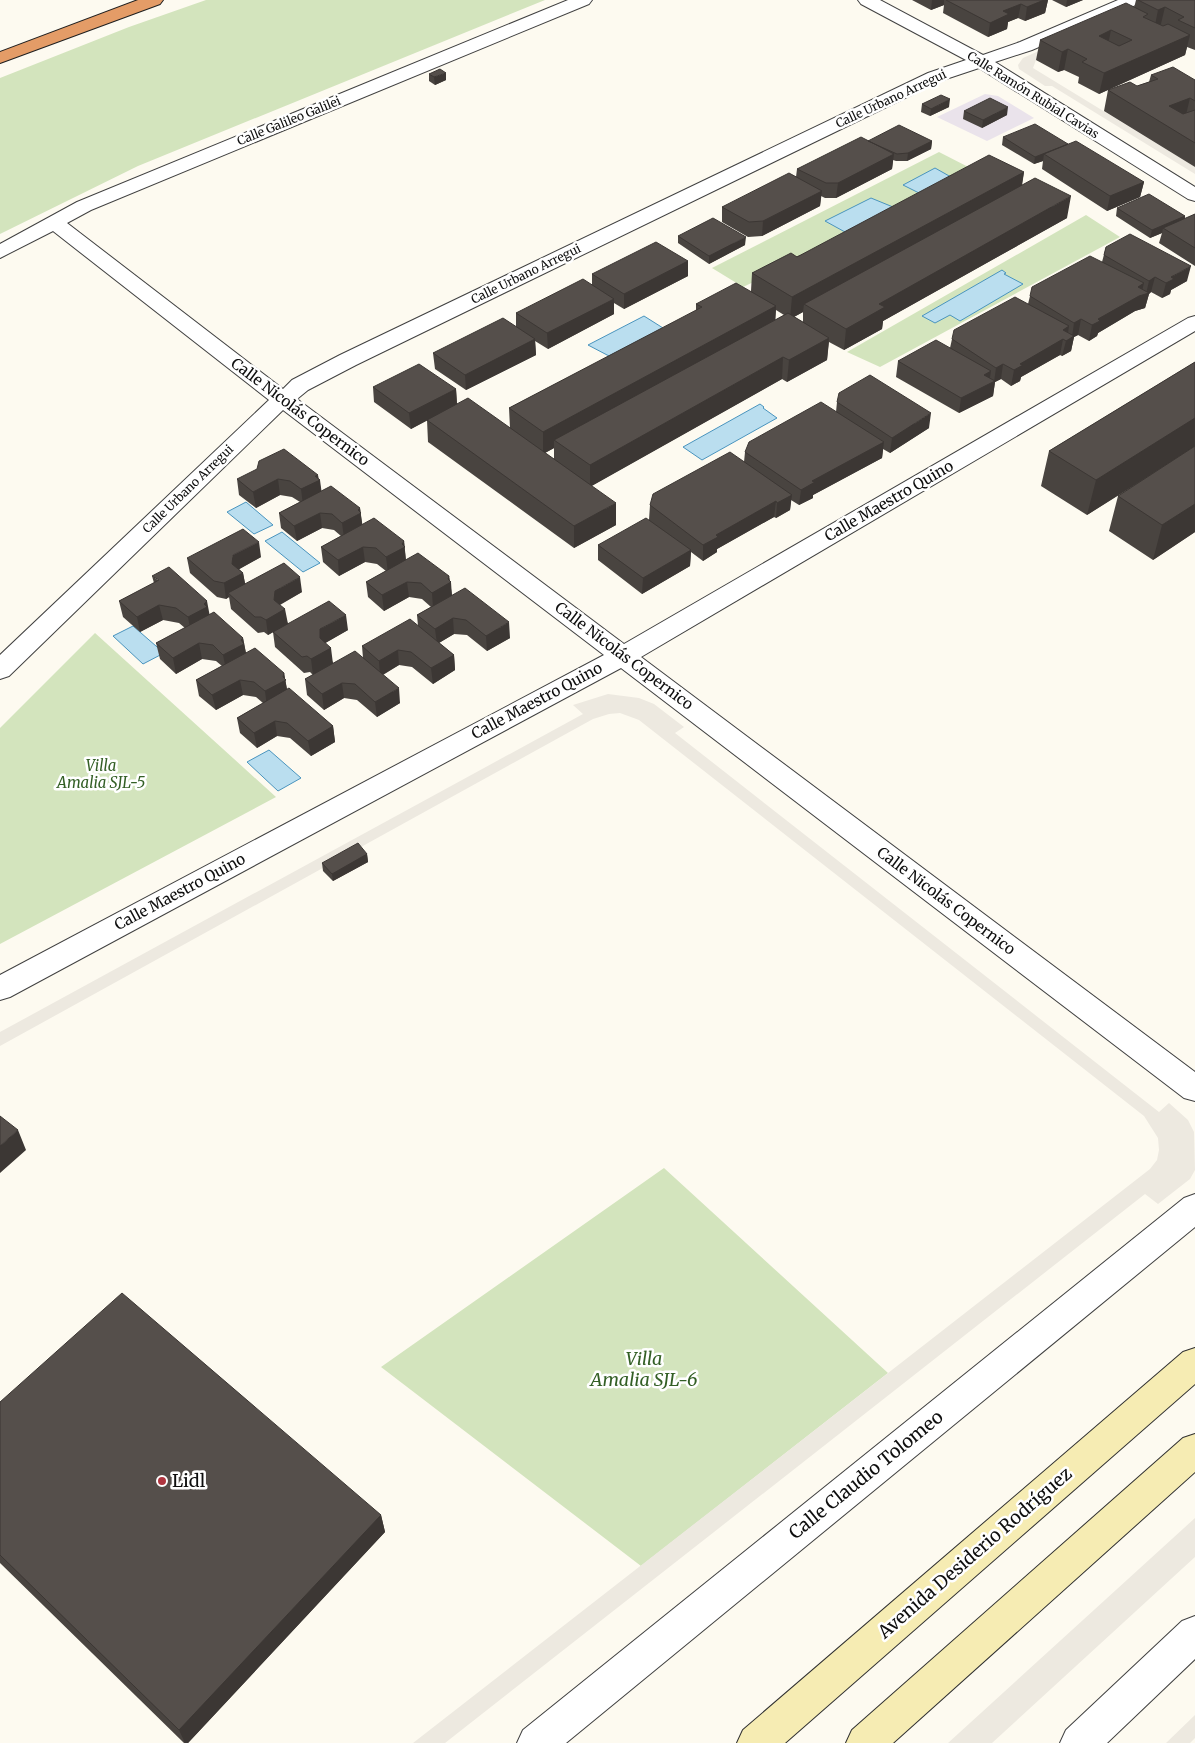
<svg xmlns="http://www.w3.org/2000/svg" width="1195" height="1743" font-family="Merriweather,serif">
  <rect width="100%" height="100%" fill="#fdfaf0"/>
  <!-- industrial -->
  <path fill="#eae3eb" d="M985,94L998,96L1034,118L987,141L937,117Z"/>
  <!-- green -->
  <path fill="#d3e4bd" d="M206,0H545L138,166L0,234V78L129,27Z
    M939,152L980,173L743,287L712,268Z
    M1086,215L1120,237L880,367L847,352Z
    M95,633L276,797L0,944V728Z
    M664,1168L888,1373L641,1566L381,1367Z"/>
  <!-- plaza -->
  <path fill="#ede9e0" d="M1048,47L1036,60L1033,68L1195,167V174L1052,86H1045L1019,69L1018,65L1023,58Z
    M608,694L639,698L654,704L684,727L675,733L1159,1112L1169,1103L1188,1120L1194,1132L1195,1170L1190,1179L1158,1204L1145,1194L445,1743H413L1150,1169L1157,1160L1159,1150L1158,1138L1144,1116L639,720L620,713L609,714L593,719L0,1046V1032L583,714L573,705Z
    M1195,1518V1557L992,1743H948Z
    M1195,1715V1738L1190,1743H1166Z"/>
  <!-- water -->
  <path fill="#badeef" stroke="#4994be" d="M935,168L951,177L919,193L903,185Z
    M871,198L893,207L845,232L825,221Z
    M1002,270L1006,273L1004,274L1023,284L960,321L950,315L935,323L922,316Z
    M644,316L663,328L609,356L588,345Z
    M760,404L764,407L763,408L777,418L702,460L683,447Z
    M246,502L273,525L254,534L227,512Z
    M282,532L320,563L303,572L265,541Z
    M133,626L164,653L143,664L113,636Z
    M269,750L301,778L278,791L247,762Z"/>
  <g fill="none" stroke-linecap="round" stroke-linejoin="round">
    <defs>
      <path id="street" d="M568,0H592L589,4L91,210L67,223L283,389L292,380L340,355L928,73L966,60L861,4L858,0H880L983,55L1020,42L1118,0H1141L1138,4L1032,50L995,62L1195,187V201L1188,199L979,68L940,81L356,365L308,390L297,399L624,644L1188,318L1195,316V331L641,657L1195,1072V1101L1184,1098L621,668L10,997L0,1000V975L604,655L283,410L9,676L0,679V655L269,400L53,231L0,258V244L77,202Z
        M1195,1194V1227L566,1743H517L523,1730L1184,1198Z
        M1195,1616V1659L1107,1743H1060L1066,1730L1182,1621Z"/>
      <path id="secondary" d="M1195,1348V1384L785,1743H737L743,1730L1183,1352Z
        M1195,1434V1472L893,1743H846L852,1730L1183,1438Z"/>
      <path id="highway" d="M138,0H163L160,4L0,63V52Z"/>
    </defs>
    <!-- street casing -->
    <use href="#street" stroke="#414141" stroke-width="2"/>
    <!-- secondary casing -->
    <use href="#secondary" stroke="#303030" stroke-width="2"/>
    <!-- highway casing -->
    <use href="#highway" stroke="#1f1f1f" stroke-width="2"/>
    <!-- street -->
    <use href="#street" fill="#fff" fill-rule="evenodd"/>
    <!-- secondary -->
    <use href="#secondary" fill="#f6ecb3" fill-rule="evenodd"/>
    <!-- highway -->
    <use href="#highway" fill="#e49c67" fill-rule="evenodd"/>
  </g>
  <!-- wall -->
  <path fill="#494440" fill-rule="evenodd" d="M912,0H1048L1045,13L1025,21L1018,18L1008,22L1007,29L988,37L943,13L944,5L931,10Z
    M1052,0H1083L1066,7Z
    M1136,0H1195V50L1187,47L1185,55L1099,94L1078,83L1079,77L1064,70L1058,72L1036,60L1040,40L1134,8Z
    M429,74L446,80L435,85L429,81Z
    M1151,75L1195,80V167L1104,111L1108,90L1137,86L1149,82Z
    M922,104L949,107L930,116L921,112Z
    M964,111L1007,115L982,128L963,119Z
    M1003,137L1068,144L1144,182L1140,197L1107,211L1042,169L1043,161L1034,164L1002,145Z
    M868,141H932L931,149L907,161H896L893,160L892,169L836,198H825L821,196L820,206L762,236L748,237L722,222V207L796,177L797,169Z
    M1024,172L1022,186L1067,218L883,321L882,329L844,350L829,342L827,360L787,382L782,379L591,486L616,525L574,548L428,442L427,420L411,429L374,402L373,387L456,389L457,404L510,428L509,408L696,311V304L751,291L752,273ZM776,310L784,315L775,320ZM803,312V322L794,317ZM554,448V459L545,453Z
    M1117,208L1185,216V219L1195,214V266L1159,243L1162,233L1150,238L1116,216Z
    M678,236L745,245L709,264L678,243Z
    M1106,247L1187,281L1171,290L1170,294L1162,298L1151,292L1149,294L1145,308L1135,311L1098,333L1097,336L1089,341L1078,335L1074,337L1071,351L1062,356L1060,355L1021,377L1020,381L1011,386L1001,379L995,382L993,396L959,413L896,377L898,361L950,348L952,339L1028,304L1030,296L1102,262Z
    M688,261V276L624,309L614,303V314L548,349L535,341L536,355L466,390L435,369L433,353L516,327V313L592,285V274Z
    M1195,362V532L1153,560L1109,531L1118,496L1143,480L1087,515L1041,486L1049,451Z
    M837,402L929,428L890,453L883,449L882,458L813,495V498L799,505L791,500L790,510L776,518L774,517L717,549V552L703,561L691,552L690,566L642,594L598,560V545L649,520L650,505L744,462L745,452L836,412Z
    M237,479H319L321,491L360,508L362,525L404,541L406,560L449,576L452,595L510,638L487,651L467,635L454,634L439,643L454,655L455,670L433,684L412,667L399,665L383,675L400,703L377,717L357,700L344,698L324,710L307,695L305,679L313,675L310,672L304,673L275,647L273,632L268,635L264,632L258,633L231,609L229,597L226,599L217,597L190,573L187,558L261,557L239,569L243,573L245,584L302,592L280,605L288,624L348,630L325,643L333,663L363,658L362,646L418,626L417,615L431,607L422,599L409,597L384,611L368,597L366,582L386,571L377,564L365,562L339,576L323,562L321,547L341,536L334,530L322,528L297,541L281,528L279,513L300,502L292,497L280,495L256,508L239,495Z
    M152,576L243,638L246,653L284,673L287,689L333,726L335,742L311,756L290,738L277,736L257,748L240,733L237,718L263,703L256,697L243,695L216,710L199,696L196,680L222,666L216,661L202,659L176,674L160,659L156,643L185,628L179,623L163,620L140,632L123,617L119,601L154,583Z
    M367,854L368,862L333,881L323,871L322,863Z
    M0,1402L381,1515L385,1532L188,1743H184L0,1563Z"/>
  <!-- shaded-wall -->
  <path fill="#3c3734" d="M932,0H944V5L931,10Z
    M1044,0H1048L1045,13L1025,21L1027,7Z
    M1067,0H1083L1066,7Z
    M1021,4L1018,18L1008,22L1007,29L988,37L990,23L1003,11Z
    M1165,7L1160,28L1154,30L1158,10Z
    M1111,30L1107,50L1099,36Z
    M1190,35L1185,55L1099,94L1104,73Z
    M1068,49L1064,70L1058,72L1062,52Z
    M446,73V80L435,85L434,77Z
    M1190,98L1185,119L1169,106Z
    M950,99L949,107L930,116L931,109Z
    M1008,107L1007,115L982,128L983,120Z
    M932,141L931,149L907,161L908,153Z
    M1068,144L1044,154L1043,161L1034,164L1035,157Z
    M894,154L892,169L836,198L838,183Z
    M1024,172L1020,194L804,304L803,312L790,319L792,297Z
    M1144,182L1140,197L1107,211L1110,196Z
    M822,191L820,206L762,236L763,221Z
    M1071,196L1067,218L883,321L882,329L844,350L846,329L879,304Z
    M1185,216L1183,224L1163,228L1162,233L1150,238L1152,230Z
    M746,237L745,245L709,264V256Z
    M688,261V276L624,309V294Z
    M1191,266L1187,281L1171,290L1170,294L1162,298L1166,283L1171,277Z
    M1155,277L1151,292L1149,294L1145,308L1135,311L1098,333L1097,336L1089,341L1092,325L1098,319L1138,287L1144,283L1141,295L1146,294L1149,281Z
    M614,299V314L548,349L547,333Z
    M776,306L775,328L554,440V448L543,454V432Z
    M1081,319L1078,335L1074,337L1071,351L1062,356L1066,341L1063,339L1060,355L1021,377L1020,381L1011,386L1014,370L1020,364L1063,330L1069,326L1067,340L1072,337L1074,323Z
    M829,338L827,360L787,382L789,360Z
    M535,339L536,355L466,390L465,375Z
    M783,357L782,379L590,487V465Z
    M1003,364L1001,379L995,382L993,396L959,413L961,398L984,375L991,371L989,384L994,382L996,368Z
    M456,389L457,405L411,429L409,413Z
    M931,413L929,428L890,453L892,438Z
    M1195,418V446L1087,515L1096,480Z
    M884,442L882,458L813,495V498L799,505L801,490L812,481Z
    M318,475L319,480H320L322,495L303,505L301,489L315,476Z
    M278,479L280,495L256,508L253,492Z
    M792,495L790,510L776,518L777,503Z
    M776,501L774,517L717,549V552L703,561V545L716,535Z
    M616,503V525L574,548V526Z
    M1195,504V532L1153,560L1162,525Z
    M360,508L363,529L344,538L342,523L358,510Z
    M320,513L322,528L297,541L294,526Z
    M404,541L406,563L388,573L386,557L402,544Z
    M259,542L261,557L236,571L243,573L246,588L228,593L229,597L226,599L224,583L232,564L233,555Z
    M363,547L365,562L339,576L338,560Z
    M691,550L690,566L642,594L643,578Z
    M449,576L450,582H451L452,597L433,608L432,593L448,579Z
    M300,577L302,592L277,606L285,609L288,624L268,635L266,620L274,600L275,591Z
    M407,582L409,597L384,611L382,595Z
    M207,601L210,617L191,633L188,617L204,604Z
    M159,605L163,620L140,632L137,617Z
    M346,615L348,630L322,645L331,648L333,664L313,675L311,659L320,638V629Z
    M453,618L454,634L437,644L435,629Z
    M509,622L510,638L487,651L486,636Z
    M243,638L247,659L226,670L223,655L241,640Z
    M199,643L202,659L176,674L173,658Z
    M398,650L399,665L380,676L379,661Z
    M454,655L455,670L433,684L431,668Z
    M284,673L288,696L267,707L265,691L283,677Z
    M240,680L243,695L216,710L212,695Z
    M342,683L344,698L324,710L322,694Z
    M399,688L400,703L377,717L375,702Z
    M275,721L277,736L257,748L254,733Z
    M333,726L335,742L311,756L308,741Z
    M367,854L368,862L333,881L332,874Z
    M18,1130L26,1150L0,1173V1146Z
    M381,1515L385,1532L188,1743H185L179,1730Z"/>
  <!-- building -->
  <path fill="#554f4b" stroke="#3c3734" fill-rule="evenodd" d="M946,0H1044L1027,7L1021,4L1003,11L1009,14L990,23Z
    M1138,0H1195V28L1178,20L1184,17L1165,7L1158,10Z
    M1126,3L1148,14L1143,17L1163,26L1168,24L1190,35L1104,73L1082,62L1087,59L1068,49L1062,52L1040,40ZM1111,30L1132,40L1119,46L1099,36Z
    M1173,67L1195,80V101L1190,98L1169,106L1183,114L1195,110V143L1108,90L1130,82L1137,86L1158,79L1151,75Z
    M440,69L446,73L434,77L429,74Z
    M941,95L950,99L931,109L922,104Z
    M990,98L1008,107L983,120L964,111Z
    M1035,124L1068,144L1035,157L1003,137Z
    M899,125L932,141L908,153L897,154L868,141Z
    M861,137L894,154L838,183H826L797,169Z
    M1076,141L1144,182L1110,196L1044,154Z
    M989,155L1024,172L792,297L752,273L791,253L797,257Z
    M789,173L822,191L763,221L749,222L722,207Z
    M1035,178L1071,196L879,304L885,307L846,329L804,304Z
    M1149,194L1185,216L1152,230L1117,208Z
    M1195,214V248L1163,228Z
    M713,218L746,237L709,256L678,236Z
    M1130,234L1191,266L1171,277L1174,279L1166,283L1155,277L1149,281L1104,255L1106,247Z
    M656,242L688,261L624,294L592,274Z
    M1090,256L1144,283L1138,287L1149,293L1139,296L1098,319L1100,321L1092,325L1081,319L1074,323L1030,296L1032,287Z
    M583,279L614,299L547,333L516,313Z
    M736,283L776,306L543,432L509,408L702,307L696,304Z
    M1015,297L1069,326L1063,330L1074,336L1066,341L1063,339L1020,364L1023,365L1014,370L1003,364L996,368L952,339L954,330Z
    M788,313L829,338L789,360L783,357L590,465L554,440Z
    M503,318L535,339L465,375L433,353Z
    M936,340L991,371L984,375L995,381L961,398L898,361Z
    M1195,362V418L1096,480L1049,451Z
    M419,364L456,389L409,413L373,387Z
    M870,375L931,413L892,438L837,402L839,393Z
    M468,398L616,503L574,526L427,420Z
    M821,402L884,442L812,481L815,482L801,490L745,452L749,442Z
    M1195,446V504L1162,525L1118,496Z
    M284,449L318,475L315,476L320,480L301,489L290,481L278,479L253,492L237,479L257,469L259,461Z
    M730,452L792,495L777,503L776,501L716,535L718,537L703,545L650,505L653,494Z
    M331,486L360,508L358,510L361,513L342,523L332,514L320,513L294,526L279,513Z
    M374,518L404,541L402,544L405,547L386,557L376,548L363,547L338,560L321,547Z
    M646,518L691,550L643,578L598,545Z
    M243,529L259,542L233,555L232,564L243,573L224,583L214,581L187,558Z
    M418,553L449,576L448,579L451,582L432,593L421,583L407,582L382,595L366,582Z
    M284,563L300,577L275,591L274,600L285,609L266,620L261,617H255L228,593Z
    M169,567L207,601L204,604L207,607L188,617L176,608L159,605L137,617L119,601L159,580L152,576Z
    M465,588L509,622L486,636L466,620L453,618L435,629L417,615Z
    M329,601L346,615L320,629V638L331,648L311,659L307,656L302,657L273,632Z
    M214,612L243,638L241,640L244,644L223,655L213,645L199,643L173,658L156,643Z
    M410,619L454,655L431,668L411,652L398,650L379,661L362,646Z
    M255,648L284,673L283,677L286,680L265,691L254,682L240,680L212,695L196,680Z
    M355,651L399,688L375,702L355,684L342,683L322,694L305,679Z
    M289,688L333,726L308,741L287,723L275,721L254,733L237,718Z
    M358,843L367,854L332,874L322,863Z
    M0,1116L18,1130L0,1146Z
    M122,1293L381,1515L179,1730L0,1555V1402Z"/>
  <!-- markers -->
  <circle fill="#af353f" stroke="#fff" stroke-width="2" cx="162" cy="1481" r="5"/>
  <g text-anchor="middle" stroke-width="5" stroke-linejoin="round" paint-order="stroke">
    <!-- far-street labels -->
    <g font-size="12" fill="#0e0e0e" stroke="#fff">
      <text transform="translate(1033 95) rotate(32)" y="4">Calle Ramón Rubial Cavias</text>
      <text transform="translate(891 99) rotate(-25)" y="4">Calle Urbano Arregui</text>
      <text transform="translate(289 121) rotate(-22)" y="4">Calle Galileo Galilei</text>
      <text transform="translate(526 274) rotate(-26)" y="4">Calle Urbano Arregui</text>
      <text transform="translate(188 489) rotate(-44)" y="4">Calle Urbano Arregui</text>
    </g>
    <!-- street labels -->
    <g font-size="15" fill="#0e0e0e" stroke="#fff">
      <text transform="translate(300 412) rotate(37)" y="5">Calle Nicolás Copernico</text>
      <text transform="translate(889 501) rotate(-30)" y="5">Calle Maestro Quino</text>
      <text transform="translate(624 656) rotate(37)" y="5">Calle Nicolás Copernico</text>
      <text transform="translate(537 701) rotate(-28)" y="5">Calle Maestro Quino</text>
      <text transform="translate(180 892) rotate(-28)" y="5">Calle Maestro Quino</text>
      <text transform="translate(946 901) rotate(37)" y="5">Calle Nicolás Copernico</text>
    </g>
    <!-- park labels -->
    <g font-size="15" font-style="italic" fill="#335f25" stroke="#fff">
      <text x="101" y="771">Villa<tspan x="101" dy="17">Amalia SJL-5</tspan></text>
    </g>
    <!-- near-park labels -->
    <g font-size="18" font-style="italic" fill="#335f25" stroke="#fff">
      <text x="644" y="1365">Villa<tspan x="644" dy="21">Amalia SJL-6</tspan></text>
    </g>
    <!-- near-street labels -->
    <g font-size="18" fill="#0e0e0e" stroke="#fff">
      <text transform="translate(866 1475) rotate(-39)" y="6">Calle Claudio Tolomeo</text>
      <text transform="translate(975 1553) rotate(-41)" y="6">Avenida Desiderio Rodríguez</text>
    </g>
    <!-- near-poi labels -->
    <g font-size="18" fill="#0e0e0e" stroke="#fff" text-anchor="start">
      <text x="172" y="1487">Lidl</text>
    </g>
  </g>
</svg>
